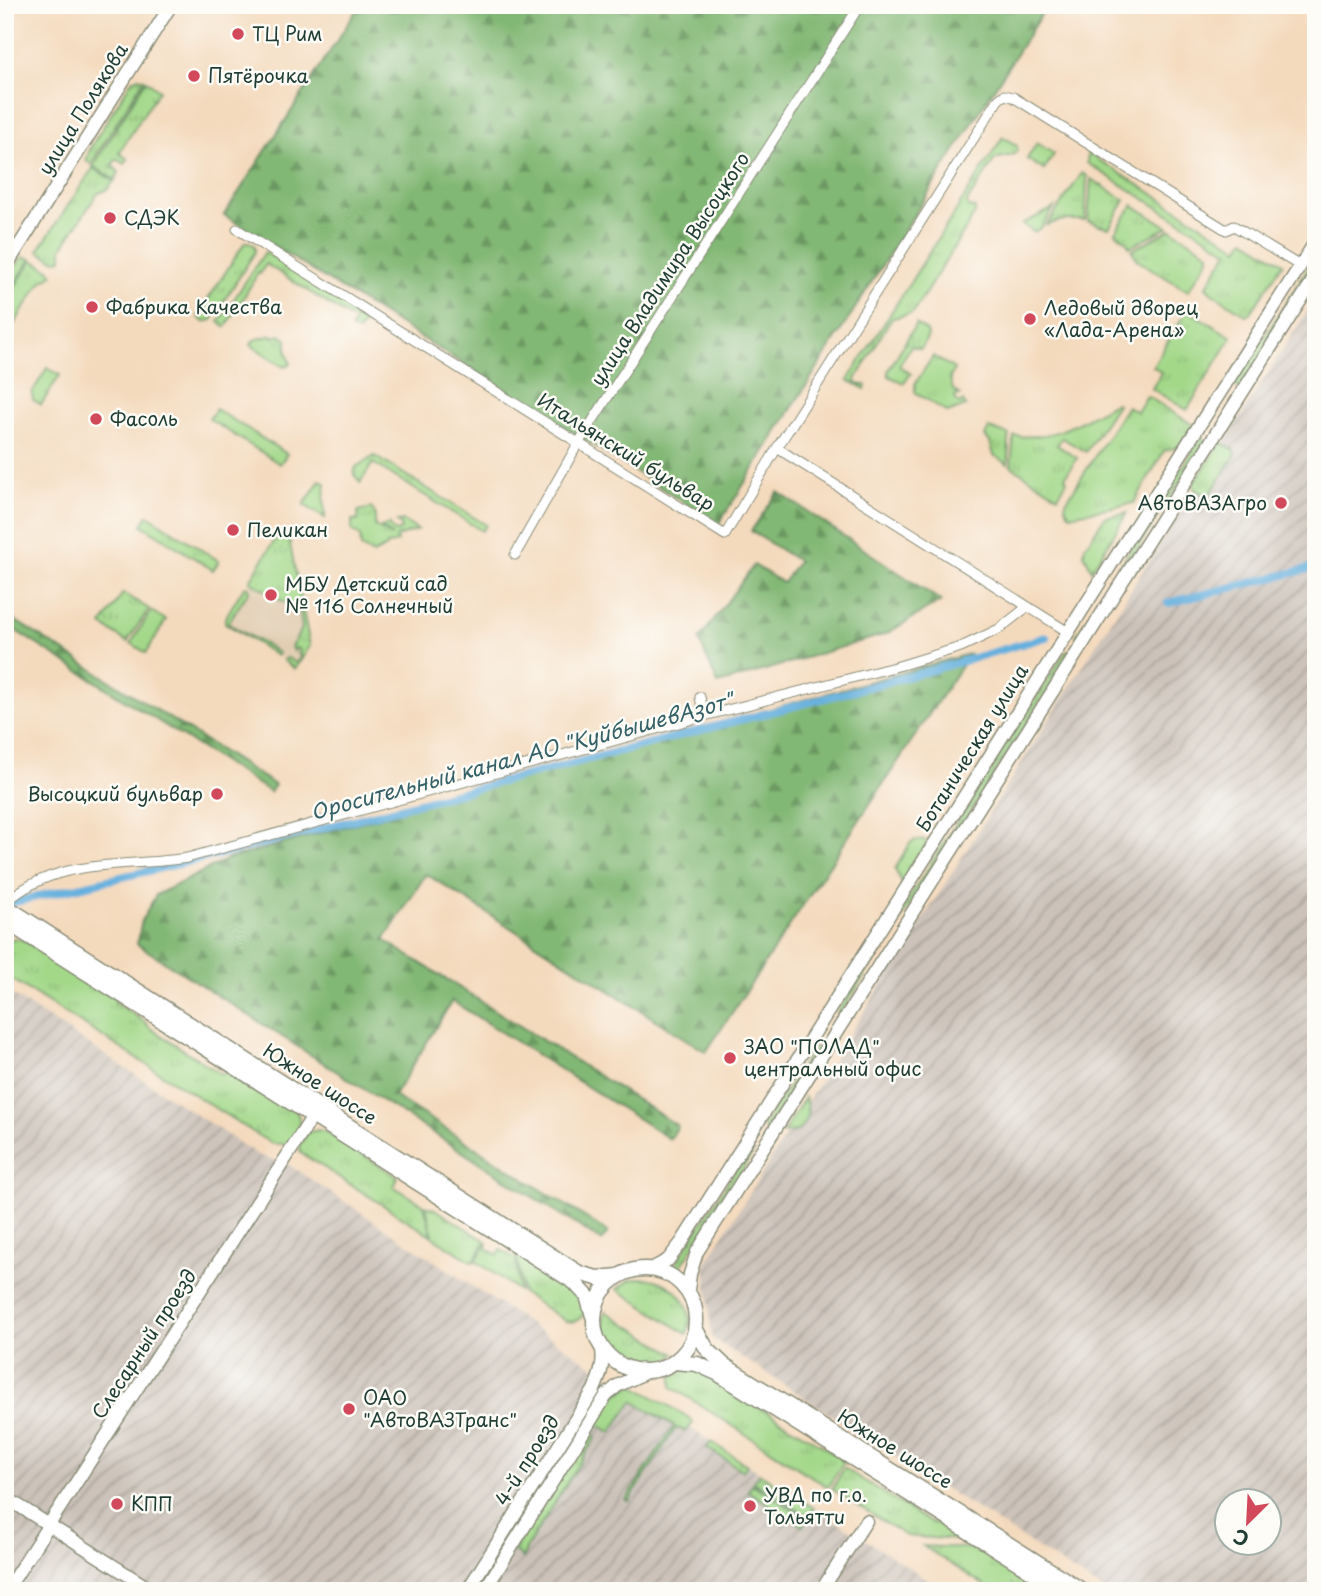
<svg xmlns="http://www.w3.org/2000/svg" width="1321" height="1596" font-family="'Playpen Sans',sans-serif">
  <defs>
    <pattern id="industrial-furrows" width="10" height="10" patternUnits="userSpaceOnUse" patternTransform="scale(1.75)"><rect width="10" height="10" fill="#ccc2b9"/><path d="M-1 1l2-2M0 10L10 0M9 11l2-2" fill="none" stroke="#a59f97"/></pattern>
    <pattern id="grass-tufts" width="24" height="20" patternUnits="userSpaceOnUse" patternTransform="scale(1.75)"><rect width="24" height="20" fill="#a3d889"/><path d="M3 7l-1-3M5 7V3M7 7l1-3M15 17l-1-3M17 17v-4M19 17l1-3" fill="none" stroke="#8cba77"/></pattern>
    <pattern id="forest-firs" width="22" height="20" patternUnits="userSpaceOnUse" patternTransform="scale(1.75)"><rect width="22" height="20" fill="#82b875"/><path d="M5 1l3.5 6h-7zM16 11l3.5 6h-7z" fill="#6a9761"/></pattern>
  </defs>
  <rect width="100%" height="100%" fill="#fdfcf7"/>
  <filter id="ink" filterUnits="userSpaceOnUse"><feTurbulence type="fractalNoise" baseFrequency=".0143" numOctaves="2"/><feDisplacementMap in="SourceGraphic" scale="14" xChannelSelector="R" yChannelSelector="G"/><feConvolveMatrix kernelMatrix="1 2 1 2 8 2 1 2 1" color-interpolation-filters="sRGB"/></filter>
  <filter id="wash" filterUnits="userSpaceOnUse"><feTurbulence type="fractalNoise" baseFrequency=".00686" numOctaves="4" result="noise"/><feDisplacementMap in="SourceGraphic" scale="28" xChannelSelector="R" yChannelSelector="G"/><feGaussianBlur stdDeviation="1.57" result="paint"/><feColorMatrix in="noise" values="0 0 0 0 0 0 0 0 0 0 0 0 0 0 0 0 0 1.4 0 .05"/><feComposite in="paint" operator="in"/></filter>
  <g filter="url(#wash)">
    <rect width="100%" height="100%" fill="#f4dabd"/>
    <!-- built -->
    <path fill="#e2ceb3" d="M279,538L287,542L306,628L308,649L296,667L226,623Z"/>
    <!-- industrial -->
    <path fill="url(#industrial-furrows)" fill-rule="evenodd" d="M1316,297V1591H1104L712,1338L705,1264ZM1226,1502H1268V1544H1226Z
      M5,990L258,1155L289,1165L596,1368L946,1591H5Z"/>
    <!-- grass -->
    <path fill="url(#grass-tufts)" stroke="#618a5e" stroke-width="2" d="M138,77L144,79L91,164L86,161L90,148L132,80Z
      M146,80L159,90L119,153L128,159L125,164L116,159L112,166L119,172L115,180L93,166Z
      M1003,137L1017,146V151L1013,155L995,159L967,202L968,207L975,208V214L913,313L893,318L889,322L856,379L857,384L866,385L865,389L848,380Z
      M1037,143L1054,154L1044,170L1027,159Z
      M1088,153L1239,248L1245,239L1283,263L1252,311L1246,315L1211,292L1206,287L1228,251L1087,163Z
      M93,168L114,181L108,189L97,194L62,248V259L54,260L38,251Z
      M1082,173L1087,176L1085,220H1063L1047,225Z
      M1091,179L1125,200L1109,228L1088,221Z
      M1133,205L1168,227L1130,247L1126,241L1115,232Z
      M1054,208L1042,227L1034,232L1022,224Z
      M1171,229L1209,253V258L1188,291L1137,260L1132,250Z
      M245,242H249L255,246V252L212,320L203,322L198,316L200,312Z
      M265,252L365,314V321L358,332L351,328L355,321L266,264L260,274L258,273L226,327L219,322Z
      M1316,255V268L1239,389L1234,385Z
      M23,257L31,259L5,298V281Z
      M32,260L49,269L53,275L42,281L5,338V302Z
      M1187,310L1232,337L1187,410L1152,389L1161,372L1153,366Z
      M916,324L927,331L928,336L921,349L911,346L899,366L911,374L903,383L889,376L888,371Z
      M272,335L273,337L280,335L287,339V352L291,364L284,367L251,345L254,340Z
      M933,356L954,369L950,378L953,390L960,395L955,396L956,401L960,404L963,401L966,406L948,413L915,392V384Z
      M47,368L60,375L41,405L33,400L32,393Z
      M1147,396L1193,425L1180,446L1164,451L1134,503L1070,515L1065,507L1066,502L1127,406L1137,412Z
      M1115,403L1117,404L1086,452L1062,438L1057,445L1077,458L1065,477L1067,481L1058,496L1011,466L1014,436C1057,440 1079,422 1115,403Z
      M216,409L287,454L280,464L209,419Z
      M989,428L1009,435L1008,464L994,455L990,442L985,436Z
      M1201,438L1206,440L1080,640L1077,639L1076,636Z
      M1221,443L1234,449L1236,454L1210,494L1207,496L1195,490L1193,484Z
      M375,456L486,525L482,531L373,463L360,483L354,474L356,467Z
      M320,480L326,484L324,498L325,518L304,505Z
      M371,508L375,513V526L392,536L381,527L390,524V528L396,532L401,530V525L397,522L403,521L418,530L396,537L397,542L387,545V547L373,554L361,547L360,536L352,531V520L358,521V511Z
      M1127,513L1092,570L1084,554V548L1105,517Z
      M148,515L219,561L213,570L142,525Z
      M278,535H285L289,539L310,646L295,669L283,660L287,658L296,663L301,656L298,654L300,650L296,648L294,651L291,647L302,628L300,612L297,610L299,607L294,604L292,607L250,581Z
      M248,586L249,591L228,623C244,634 263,642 278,653L277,656L225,623V618L244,587Z
      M123,593L149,609L127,642L102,625Z
      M1071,650L1072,652L839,1016L837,1011L1066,651Z
      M916,840L928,841L902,884L895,869L911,842Z
      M14,938L24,940L117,999L115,1002L145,1022L150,1028L221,1074L231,1072L297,1112C303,1125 296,1133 288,1144H272L5,975V944Z
      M815,1045L818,1050L768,1129L764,1130L763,1126Z
      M805,1097C809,1112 809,1119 798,1131L783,1133Z
      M319,1130L326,1132L398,1177L393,1186L424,1205L432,1236L301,1153L299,1146L308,1132Z
      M749,1149L753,1150V1153L680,1268L675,1265Z
      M426,1206L435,1209L486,1241L473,1262L433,1237Z
      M488,1242L487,1248L498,1255L501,1250L516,1259L519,1291L476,1261Z
      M517,1254L570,1286L580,1295L585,1309C583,1319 575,1324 566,1321L522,1293Z
      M641,1278C670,1278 699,1304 687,1334L617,1289L630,1280Z
      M605,1311L675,1354C644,1384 594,1351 605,1311Z
      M682,1368H697L845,1460L828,1487L672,1387V1376Z
      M633,1385L691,1419L693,1423L686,1431L676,1428L629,1501L626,1500L674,1426L633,1401L611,1432L595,1423L608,1397Z
      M587,1433L596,1437L527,1547L523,1558L513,1551Z
      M711,1442L747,1465L743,1471L707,1448Z
      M844,1468L931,1523L944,1524L970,1541L906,1536L832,1489Z
      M759,1473L814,1508L809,1517L753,1482Z
      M752,1484L807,1519L803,1526L748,1491Z
      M923,1546L985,1549L1051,1591H993Z"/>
    <!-- forest -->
    <path fill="url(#forest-firs)" stroke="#507a54" stroke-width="2" d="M360,5H1047L718,525C555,418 388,319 224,215Z
      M778,492L941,601L886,634L718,684L699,640L754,565L783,583L798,561L751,531Z
      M5,614L275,785L270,792L5,624Z
      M969,654L706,1052L426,874L384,940L678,1126L670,1139L452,1001L394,1096L608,1232L602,1241L137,944L142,920L156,895L228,859Z"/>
    <!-- pitch -->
    <path fill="#a3d889" stroke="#618a5e" stroke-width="2" d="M151,611L166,620L146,653L131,643Z"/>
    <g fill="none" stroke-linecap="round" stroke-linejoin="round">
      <!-- canal -->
      <path stroke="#66b0de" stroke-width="8" d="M1168,603L1316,567
        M5,904L234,851L918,674L1046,637"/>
    </g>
  </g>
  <g filter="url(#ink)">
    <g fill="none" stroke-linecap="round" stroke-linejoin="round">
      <defs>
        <path id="street" d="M237,229L725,535L777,448L1068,632
          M777,448L998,100L1004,95L1013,97L1226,230L1234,226L1300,266
          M515,555L579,442L860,5
          M700,697L704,716
          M5,903C58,856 123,868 187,858L704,716L902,665L961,647L999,629L1027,607"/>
        <path id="secondary" d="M5,268L171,5
          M653,1268L668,1260L682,1242L1316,241
          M688,1291L690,1274L697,1252L1316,276
          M5,1497L153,1591
          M6,1591L313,1116
          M467,1591L594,1390C601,1374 605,1361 601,1344
          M484,1591L606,1396L617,1386L646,1372
          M821,1591L866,1521"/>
        <path id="primary" d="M5,906L579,1273L597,1278L619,1276
          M5,921L574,1282L587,1296L593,1316
          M594 1320a51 51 0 1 1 102 0a51 51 0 1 1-102 0Z
          M696,1330L707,1349L724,1365L1083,1591
          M674,1362L697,1364L717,1373L1063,1591"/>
      </defs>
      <!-- street casing -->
      <use href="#street" stroke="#8a8c78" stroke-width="11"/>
      <!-- secondary casing -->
      <use href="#secondary" stroke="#8a8c78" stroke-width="15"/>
      <!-- primary casing -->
      <use href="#primary" stroke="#8a8c78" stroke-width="17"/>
      <!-- street -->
      <use href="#street" stroke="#fff" stroke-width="9"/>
      <!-- secondary -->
      <use href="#secondary" stroke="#fff" stroke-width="12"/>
      <!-- primary -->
      <use href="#primary" stroke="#fff" stroke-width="14"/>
    </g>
  </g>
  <!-- markers -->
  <g fill="#d1495b" stroke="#fdfcf7" stroke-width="2.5">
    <circle cx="238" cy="34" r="7"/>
    <circle cx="194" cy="76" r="7"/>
    <circle cx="110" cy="218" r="7"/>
    <circle cx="92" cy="307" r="7"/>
    <circle cx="1030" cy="319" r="7"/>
    <circle cx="96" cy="419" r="7"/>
    <circle cx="1281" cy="503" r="7"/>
    <circle cx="233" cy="530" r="7"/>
    <circle cx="271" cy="595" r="7"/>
    <circle cx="217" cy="794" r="7"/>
    <circle cx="730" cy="1058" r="7"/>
    <circle cx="349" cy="1409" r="7"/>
    <circle cx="117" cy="1504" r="7"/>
    <circle cx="750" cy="1506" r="7"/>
  </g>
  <g text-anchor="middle" stroke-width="5" stroke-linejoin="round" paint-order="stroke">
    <!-- poi labels -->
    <g font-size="19" fill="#1f3d34" stroke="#fdfcf7" text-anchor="start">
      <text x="252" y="41">ТЦ Рим</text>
      <text x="208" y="83">Пятёрочка</text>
      <text x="124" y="225">СДЭК</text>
      <text x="106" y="314">Фабрика Качества</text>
      <text x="1044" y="315">Ледовый дворец<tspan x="1044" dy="22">«Лада-Арена»</tspan></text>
      <text x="110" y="426">Фасоль</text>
      <text x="1267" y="510" text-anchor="end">АвтоВАЗАгро</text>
      <text x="247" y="537">Пеликан</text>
      <text x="285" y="591">МБУ Детский сад<tspan x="285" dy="22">№ 116 Солнечный</tspan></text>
      <text x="203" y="801" text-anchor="end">Высоцкий бульвар</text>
      <text x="744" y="1054">ЗАО "ПОЛАД"<tspan x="744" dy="22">центральный офис</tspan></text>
      <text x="363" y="1405">ОАО<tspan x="363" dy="22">"АвтоВАЗТранс"</tspan></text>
      <text x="764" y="1502">УВД по г.о.<tspan x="764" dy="22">Тольятти</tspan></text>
      <text x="131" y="1511">КПП</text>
    </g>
    <!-- street labels -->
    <g font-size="19" fill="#1f3d34" stroke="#fdfcf7">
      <text transform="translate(83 109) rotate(-58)" y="7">улица Полякова</text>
      <text transform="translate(670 269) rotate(-57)" y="7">улица Владимира Высоцкого</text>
      <text transform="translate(626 452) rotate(32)" y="7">Итальянский бульвар</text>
      <text transform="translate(972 748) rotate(-58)" y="7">Ботаническая улица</text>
      <text transform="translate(320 1084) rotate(33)" y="7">Южное шоссе</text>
      <text transform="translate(144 1344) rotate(-57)" y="7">Слесарный проезд</text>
      <text transform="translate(895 1449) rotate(32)" y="7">Южное шоссе</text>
      <text transform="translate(527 1460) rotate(-58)" y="7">4-й проезд</text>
    </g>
    <!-- water labels -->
    <g font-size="21" font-style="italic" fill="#346067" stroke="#fdfcf7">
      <text transform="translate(522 757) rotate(-15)" y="7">Оросительный канал АО "КуйбышевАзот"</text>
    </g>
  </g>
  <!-- margin -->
  <rect width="1321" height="1596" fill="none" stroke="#fdfcf7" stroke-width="28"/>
  <!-- north arrow -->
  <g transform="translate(1248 1522) rotate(204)"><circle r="33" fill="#fdfcf7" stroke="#a4b0a9" stroke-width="2"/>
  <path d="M0-5L12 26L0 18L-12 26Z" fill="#d1495b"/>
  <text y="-10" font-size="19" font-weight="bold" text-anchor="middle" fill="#1f3d34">С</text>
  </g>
</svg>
